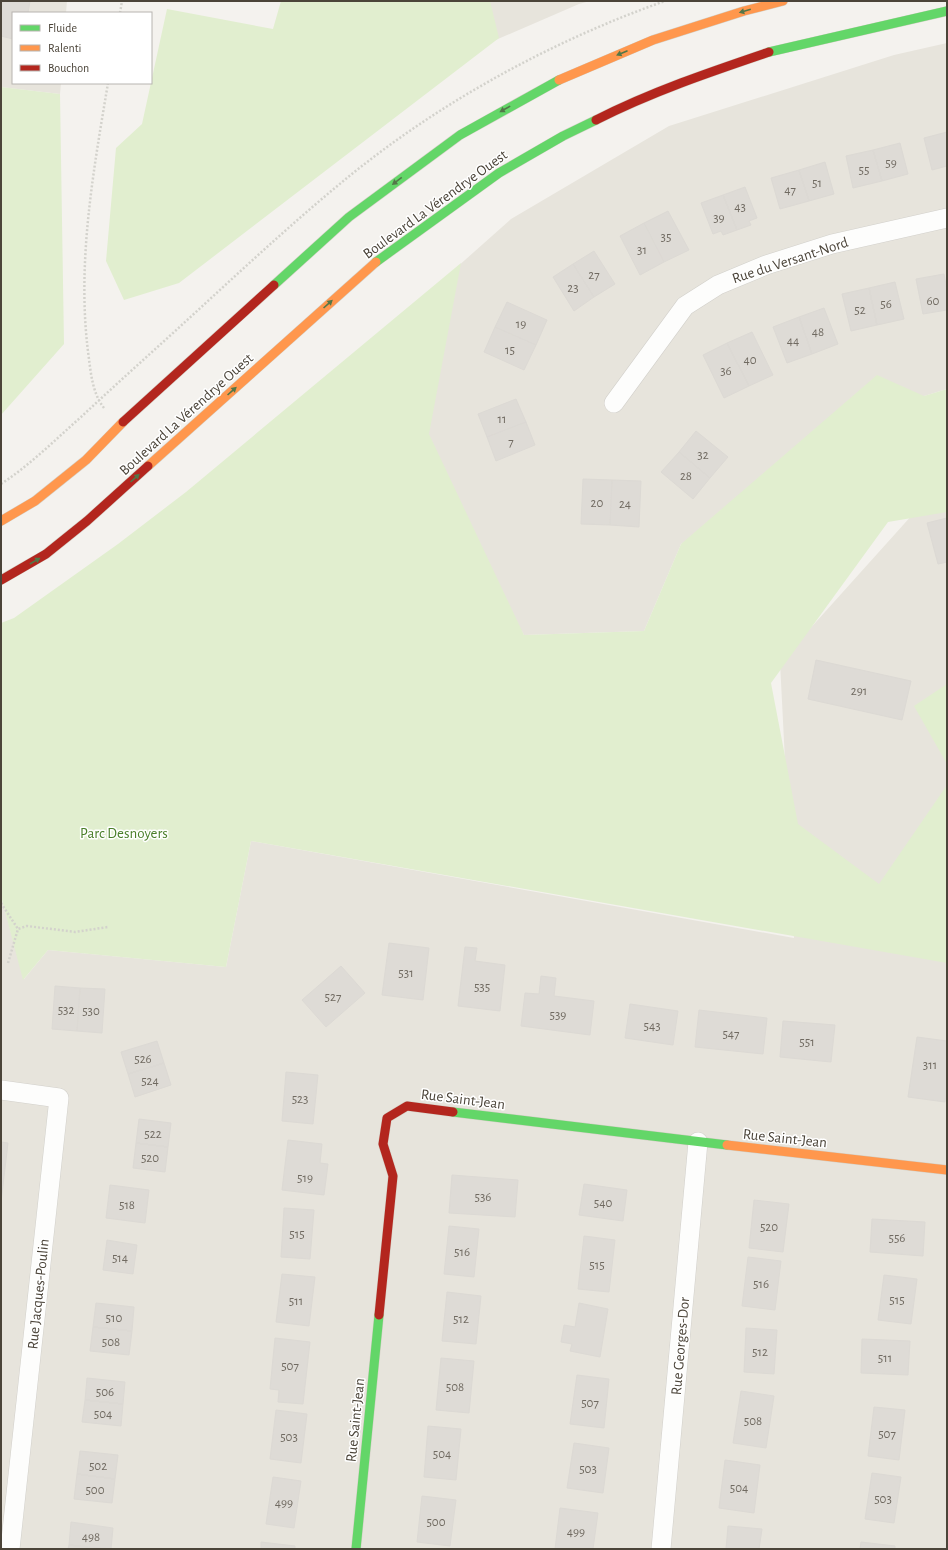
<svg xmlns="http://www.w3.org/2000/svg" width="948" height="1550" font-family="'Alegreya Sans',sans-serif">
  <rect width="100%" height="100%" fill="#f4f2ee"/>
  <!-- residential -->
  <path fill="#e7e4dc" d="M1,1H67L66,13H13V83H61L60,94L1,87Z
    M477,1H590L579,4L491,42Z
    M947,43V389L924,396L681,544L644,631L524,635L364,350L511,219L669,126L894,55Z
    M947,508V1549H1V896L24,979L48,950L226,967L251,841L794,938L780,662L913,514Z"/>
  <!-- green -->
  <path fill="#e1eecf" d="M281,1H490L499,38L179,283L124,300L106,261L116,148L142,124L167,9L273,29Z
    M1,87L60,94L64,344L1,415Z
    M461,263L429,434L524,635L644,631L681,544L877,375L924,396L947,389V512L888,522L771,683L798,824L879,884L947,785V963L251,841L226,967L48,950L23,980L1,896V623L14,618L118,544L186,492Z
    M947,684V764L914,706Z"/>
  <!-- building -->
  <path fill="#dedbd6" stroke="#dcd9d4" d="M1,1H30L28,13H13V39L1,36Z
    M947,132V166L932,170L924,138Z
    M900,143L908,174L882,181L873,150Z
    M873,150L882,181L853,188L846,156Z
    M825,162L834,194L809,201L799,170Z
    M799,170L809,201L780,209L771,178Z
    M745,187L757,218L749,221L751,225L737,230L723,195Z
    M723,195L737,230L723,235L721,231L713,234L701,203Z
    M668,211L689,250L664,262L644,223Z
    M644,223L664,262L640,275L620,236Z
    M594,251L615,284L594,297L573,264Z
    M573,264L594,297L574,311L553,277Z
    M944,274L947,290V310L923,314L916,279Z
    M895,282L904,319L877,325L869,288Z
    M869,288L877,325L851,331L842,294Z
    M507,302L547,320L536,345L495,327Z
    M824,308L838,344L812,354L799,317Z
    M799,317L812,354L787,363L773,327Z
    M495,327L536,345L524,370L484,352Z
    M752,332L773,375L749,386L727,343Z
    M727,343L749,386L724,398L703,355Z
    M516,399L526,422L487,437L478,414Z
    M526,422L535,445L496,461L487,437Z
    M696,431L728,457L710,478L679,452Z
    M679,452L710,478L693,499L661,472Z
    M583,479L612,480L610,525L581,524Z
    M612,480L641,481L639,527L610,525Z
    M947,518V562L938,564L927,523Z
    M816,660L911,681L902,720L808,699Z
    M389,943L429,948L423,1000L382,995Z
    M465,947L477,948L475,961L505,965L500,1011L458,1006Z
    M341,966L365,993L326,1027L302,1000Z
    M541,976L556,978L554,996L594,1001L590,1035L521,1026L525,993L539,994Z
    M55,986L80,988L77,1031L52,1029Z
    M80,988L105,989L102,1033L77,1031Z
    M630,1004L678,1011L673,1045L625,1038Z
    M699,1010L767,1018L763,1054L695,1047Z
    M783,1021L835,1025L831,1062L780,1057Z
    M917,1037L947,1041V1086L945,1102L908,1097Z
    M157,1041L164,1063L128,1074L121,1052Z
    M164,1063L171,1085L135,1097L128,1074Z
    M286,1072L318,1075L313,1124L282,1121Z
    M139,1119L171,1123L168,1147L136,1143Z
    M288,1140L322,1144L320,1163L328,1164L324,1195L282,1190Z
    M1,1142L8,1143L1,1202Z
    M136,1143L168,1147L165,1172L133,1168Z
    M452,1175L518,1180L515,1217L449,1213Z
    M584,1184L627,1190L623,1221L579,1215Z
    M110,1185L149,1190L145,1223L106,1218Z
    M754,1200L789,1204L783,1252L749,1248Z
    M284,1208L314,1210L310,1259L281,1257Z
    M872,1219L925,1222L923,1256L870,1252Z
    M449,1226L479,1229L474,1277L444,1274Z
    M584,1236L615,1240L609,1292L578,1289Z
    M107,1240L137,1245L133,1274L103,1270Z
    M748,1257L781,1261L775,1310L742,1306Z
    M282,1274L315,1277L309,1326L276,1322Z
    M884,1275L917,1279L911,1324L878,1320Z
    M447,1292L481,1296L476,1344L442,1341Z
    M96,1303L134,1307L132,1331L93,1327Z
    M579,1303L608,1309L600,1357L570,1351L572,1344L561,1342L564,1325L575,1327Z
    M93,1327L132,1331L129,1355L90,1351Z
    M746,1328L777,1330L774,1374L744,1372Z
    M275,1338L310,1342L303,1404L278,1402L279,1390L270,1389Z
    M862,1339L910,1341L908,1375L861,1373Z
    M441,1358L474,1361L469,1413L436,1410Z
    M577,1375L609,1379L604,1428L570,1424Z
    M87,1378L125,1382L123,1404L85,1400Z
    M741,1391L774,1396L766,1448L733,1443Z
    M85,1400L123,1404L121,1426L82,1422Z
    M874,1407L905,1410L899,1460L868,1456Z
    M276,1410L307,1414L301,1463L270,1459Z
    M428,1426L461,1429L456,1480L424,1477Z
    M574,1443L609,1448L603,1493L567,1488Z
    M80,1451L118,1455L115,1479L77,1474Z
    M725,1460L760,1465L754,1513L719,1508Z
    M872,1473L901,1477L894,1523L865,1519Z
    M77,1474L115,1479L112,1503L74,1499Z
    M273,1477L301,1481L294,1528L266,1524Z
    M422,1496L456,1500L450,1546L417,1542Z
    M560,1508L598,1513L593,1549H555Z
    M71,1522L113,1528L111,1549L69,1545Z
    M728,1526L762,1529L759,1549H726Z
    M261,1542L295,1546V1549H261Z
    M861,1542L895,1546V1549H860Z
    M69,1545L100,1549H68Z"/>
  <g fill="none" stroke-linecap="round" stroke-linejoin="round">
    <defs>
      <path id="street" d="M614,403L685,306L718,285L766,265L832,244L947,218
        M1,1090L59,1098L10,1549
        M661,1549L698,1142"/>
      <path id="fast" d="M769,52L947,11
        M376,262L499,173L563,136L596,120
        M274,285L349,217L460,135L559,80
        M453,1112L727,1145
        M356,1549L379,1315"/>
      <path id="slow" d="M559,80L653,40L744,11L783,1
        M148,466L376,262
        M1,521L35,501L86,460L123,422
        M727,1145L947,1170"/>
      <path id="jam" d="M596,120C651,92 710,72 769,52
        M123,422L274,285
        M1,580L46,554L87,521L148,466
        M379,1315L393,1176L383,1144L387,1118L407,1106L453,1112"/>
    </defs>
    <!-- street casing -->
    <use href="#street" stroke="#d2d0cb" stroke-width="20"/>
    <!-- fast casing -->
    <use href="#fast" stroke="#d3cfc5" stroke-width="10"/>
    <!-- slow casing -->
    <use href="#slow" stroke="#d3cfc5" stroke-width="10"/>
    <!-- jam casing -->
    <use href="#jam" stroke="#d3cfc5" stroke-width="10"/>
    <!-- path -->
    <path stroke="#d3d2cc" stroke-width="2.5" stroke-dasharray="2 2" stroke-linecap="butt" d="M120,13L122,1
      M104,408C93,394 91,375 89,359C76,267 93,173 108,83
      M1,484C30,465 55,440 81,417C111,389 142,361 173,333C230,281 287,227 347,178C440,102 552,41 665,1
      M1,903L18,929
      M8,963L18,929L27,926L75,932L108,927"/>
    <!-- street -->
    <use href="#street" stroke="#fdfdfc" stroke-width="19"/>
    <!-- fast -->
    <use href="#fast" stroke="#63d668" stroke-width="9"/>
    <!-- slow -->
    <use href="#slow" stroke="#ff974d" stroke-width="9"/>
    <!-- jam -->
    <use href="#jam" stroke="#b3261e" stroke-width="9"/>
  </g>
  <!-- one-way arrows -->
  <defs><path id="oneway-solid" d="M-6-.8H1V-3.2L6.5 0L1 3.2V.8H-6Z"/></defs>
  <g fill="#537749">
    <use href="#oneway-solid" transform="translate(745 11) rotate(164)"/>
    <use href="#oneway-solid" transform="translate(622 53) rotate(157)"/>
    <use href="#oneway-solid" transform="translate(505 109) rotate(151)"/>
    <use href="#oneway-solid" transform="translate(397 181) rotate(143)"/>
    <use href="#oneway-solid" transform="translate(328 304) rotate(-42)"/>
    <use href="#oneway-solid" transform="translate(232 391) rotate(-42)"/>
    <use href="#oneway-solid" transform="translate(135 478) rotate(-42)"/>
    <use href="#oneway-solid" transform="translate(35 561) rotate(-30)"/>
  </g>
  <g text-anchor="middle" stroke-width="3" stroke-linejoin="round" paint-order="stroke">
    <!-- number labels -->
    <g font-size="13" fill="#706a61">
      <text x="891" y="167">59</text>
      <text x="864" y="174">55</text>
      <text x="817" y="187">51</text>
      <text x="790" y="194">47</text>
      <text x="740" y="211">43</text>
      <text x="719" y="222">39</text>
      <text x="666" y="241">35</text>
      <text x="642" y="254">31</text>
      <text x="594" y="279">27</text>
      <text x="573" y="292">23</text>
      <text x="933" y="305">60</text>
      <text x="886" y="308">56</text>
      <text x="860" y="314">52</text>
      <text x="521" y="328">19</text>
      <text x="818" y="336">48</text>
      <text x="793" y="345">44</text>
      <text x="510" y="354">15</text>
      <text x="750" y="364">40</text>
      <text x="726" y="375">36</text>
      <text x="502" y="423">11</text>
      <text x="511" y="446">7</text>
      <text x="703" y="459">32</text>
      <text x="686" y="480">28</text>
      <text x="597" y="507">20</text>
      <text x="625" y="508">24</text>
      <text x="859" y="695">291</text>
      <text x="406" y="977">531</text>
      <text x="482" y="991">535</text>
      <text x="333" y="1001">527</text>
      <text x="66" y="1014">532</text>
      <text x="91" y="1015">530</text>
      <text x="558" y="1019">539</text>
      <text x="652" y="1030">543</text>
      <text x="731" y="1038">547</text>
      <text x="807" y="1046">551</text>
      <text x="143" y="1063">526</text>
      <text x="930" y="1069">311</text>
      <text x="150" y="1085">524</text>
      <text x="300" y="1103">523</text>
      <text x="153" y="1138">522</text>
      <text x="150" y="1162">520</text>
      <text x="305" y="1182">519</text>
      <text x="483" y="1201">536</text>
      <text x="603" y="1207">540</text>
      <text x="127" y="1209">518</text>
      <text x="769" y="1231">520</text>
      <text x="297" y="1238">515</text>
      <text x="897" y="1242">556</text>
      <text x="462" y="1256">516</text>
      <text x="120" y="1262">514</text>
      <text x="597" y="1269">515</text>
      <text x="761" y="1288">516</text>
      <text x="897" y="1304">515</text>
      <text x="296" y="1305">511</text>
      <text x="114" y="1322">510</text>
      <text x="461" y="1323">512</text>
      <text x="111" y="1346">508</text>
      <text x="760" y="1356">512</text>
      <text x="885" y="1362">511</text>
      <text x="290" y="1370">507</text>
      <text x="455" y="1391">508</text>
      <text x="105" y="1396">506</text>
      <text x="590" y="1407">507</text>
      <text x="103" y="1418">504</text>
      <text x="753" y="1425">508</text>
      <text x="887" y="1438">507</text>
      <text x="289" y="1441">503</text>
      <text x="442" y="1458">504</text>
      <text x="98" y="1470">502</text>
      <text x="588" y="1473">503</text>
      <text x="739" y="1492">504</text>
      <text x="95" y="1494">500</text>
      <text x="883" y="1503">503</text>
      <text x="284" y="1507">499</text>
      <text x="436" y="1526">500</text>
      <text x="576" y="1536">499</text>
      <text x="91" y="1541">498</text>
    </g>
    <!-- street labels -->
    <g font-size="15" fill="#4b4439" stroke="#fff">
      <text transform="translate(435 204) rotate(-36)" y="5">Boulevard La Vérendrye Ouest</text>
      <text transform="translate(790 260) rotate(-18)" y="5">Rue du Versant-Nord</text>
      <text transform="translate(186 414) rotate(-42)" y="5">Boulevard La Vérendrye Ouest</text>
      <text transform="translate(463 1099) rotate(7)" y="5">Rue Saint-Jean</text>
      <text transform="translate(785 1138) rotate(6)" y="5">Rue Saint-Jean</text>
      <text transform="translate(38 1294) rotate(-84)" y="5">Rue Jacques-Poulin</text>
      <text transform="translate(680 1346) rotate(-85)" y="5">Rue Georges-Dor</text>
      <text transform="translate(355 1420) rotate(-84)" y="5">Rue Saint-Jean</text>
    </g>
    <!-- park labels -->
    <g font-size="15" fill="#4a7f2a" stroke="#fff">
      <text x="124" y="838">Parc Desnoyers</text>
    </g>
  </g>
  <!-- border -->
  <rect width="948" height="1550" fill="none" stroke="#4b4439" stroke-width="4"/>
  <!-- legend -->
  <rect x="12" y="12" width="140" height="72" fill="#ffffff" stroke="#b7b4b0"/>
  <rect x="20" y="25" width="20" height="6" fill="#63d668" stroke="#b7b4b0"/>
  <text x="48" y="32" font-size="12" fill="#4b4439">Fluide</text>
  <rect x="20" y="45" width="20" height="6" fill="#ff974d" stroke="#b7b4b0"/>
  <text x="48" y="52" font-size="12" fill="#4b4439">Ralenti</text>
  <rect x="20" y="65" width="20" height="6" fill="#b3261e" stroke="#b7b4b0"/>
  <text x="48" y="72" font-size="12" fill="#4b4439">Bouchon</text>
</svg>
